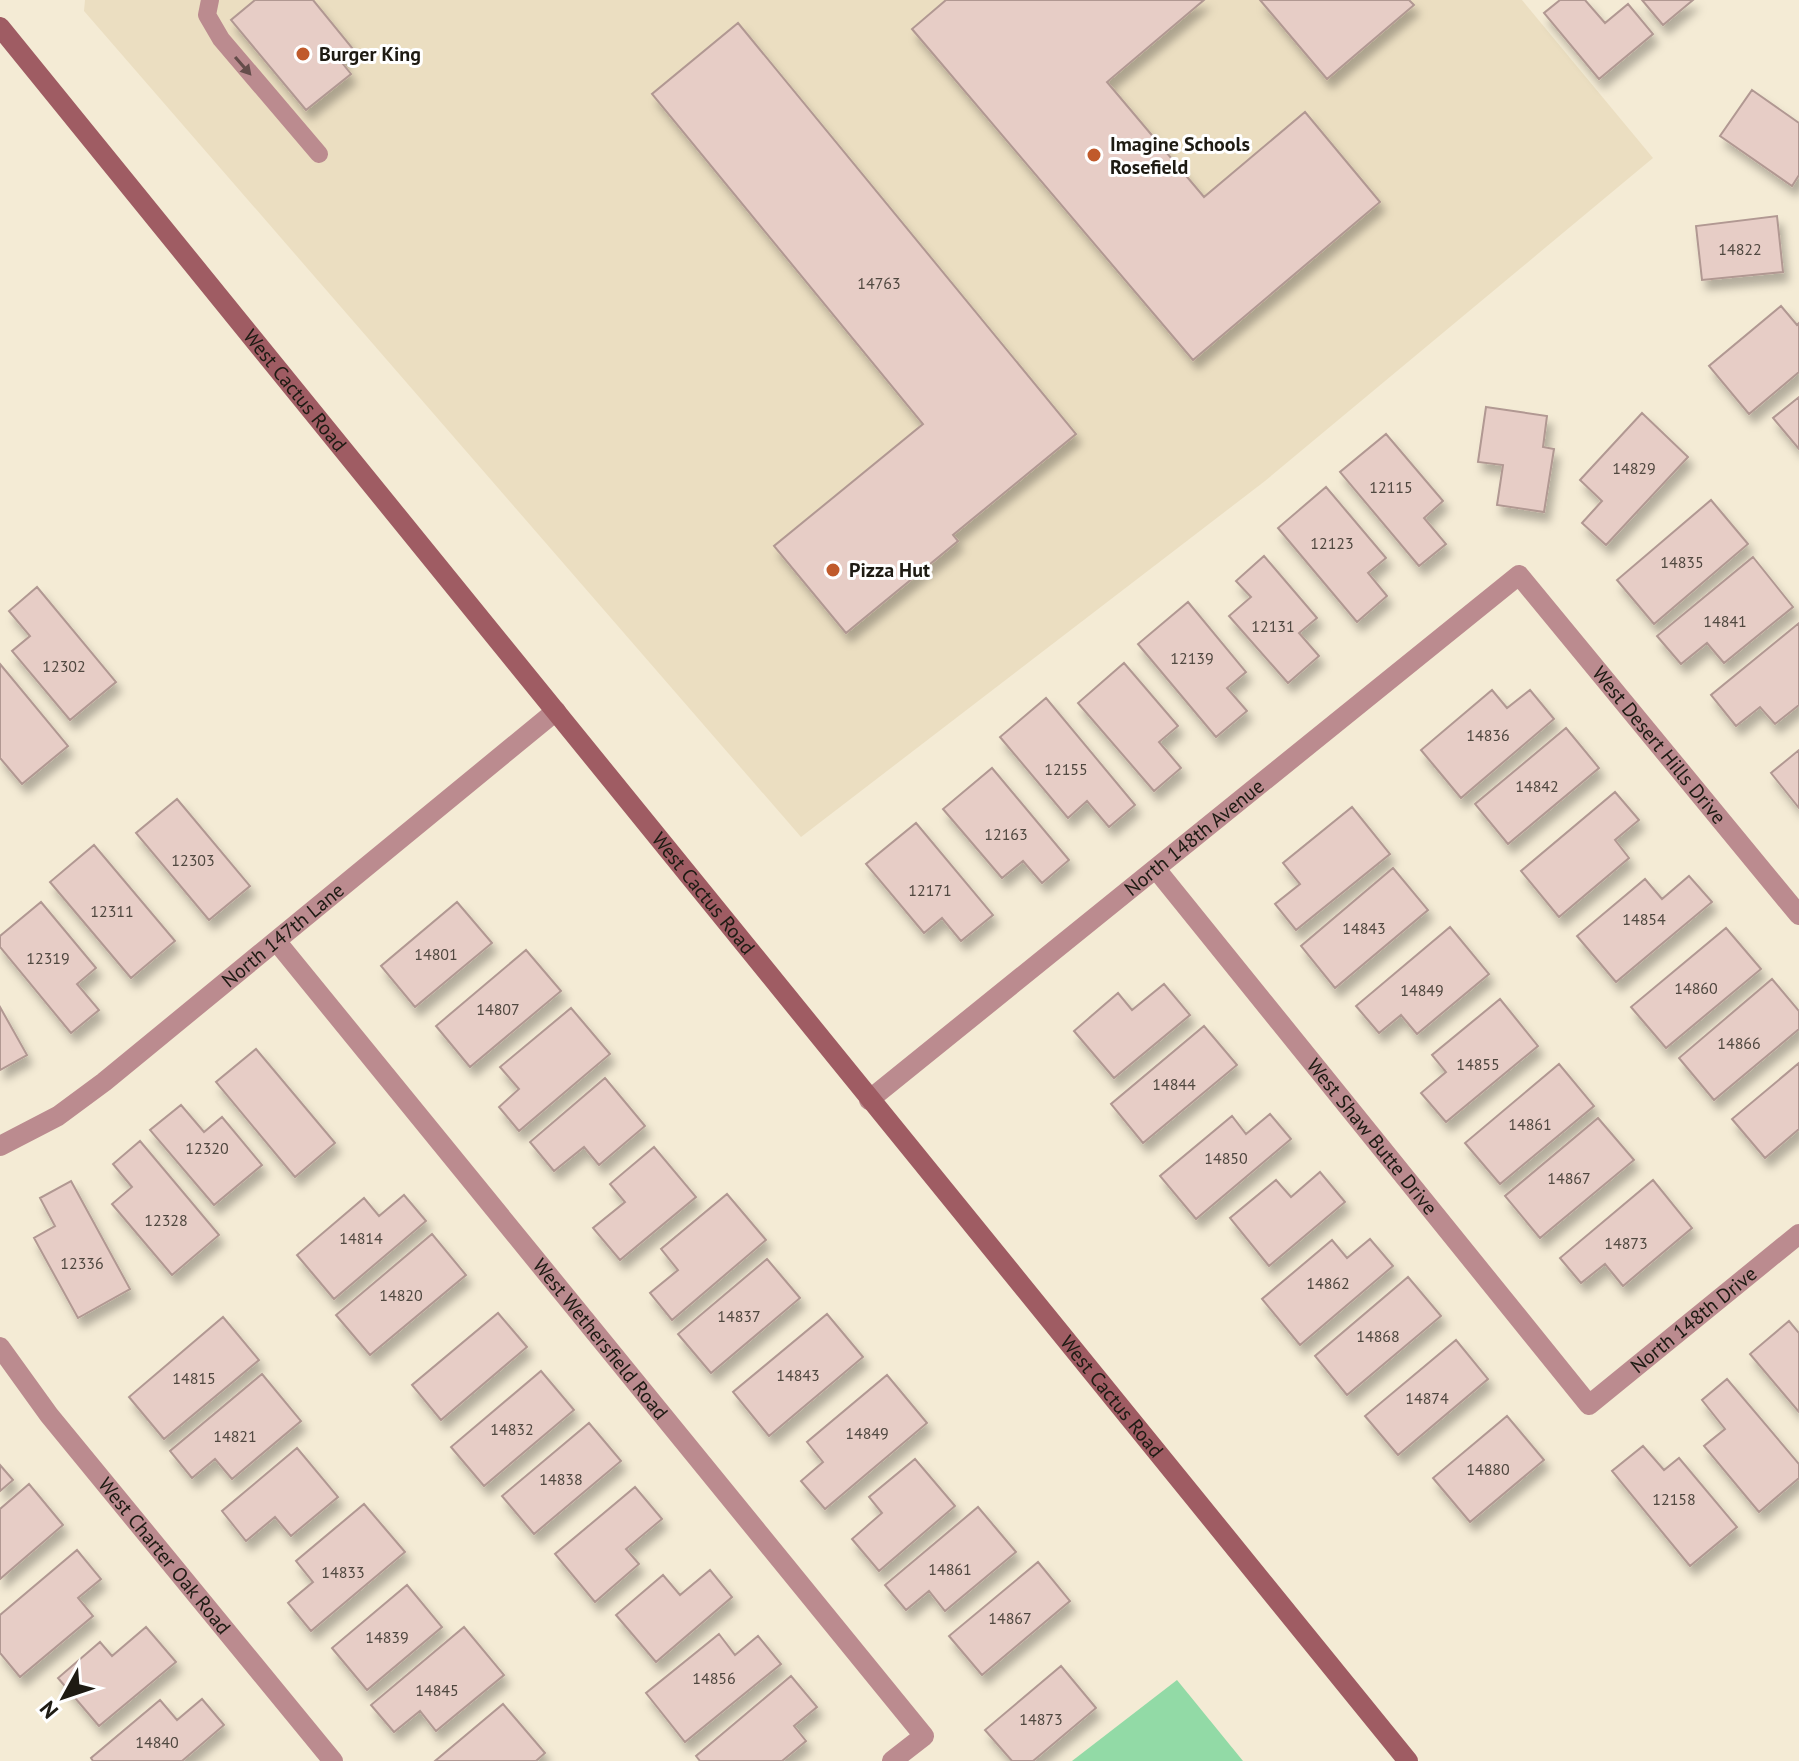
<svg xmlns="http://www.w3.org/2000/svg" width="1799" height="1761" font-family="'PT Sans',sans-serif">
  <defs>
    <filter id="shadow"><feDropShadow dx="5" dy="9" stdDeviation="4" flood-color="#0004"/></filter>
  </defs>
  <rect width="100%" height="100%" fill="#f4ebd5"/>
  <!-- built -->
  <path fill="#ebdec1" d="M85,0H1522L1653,158L1265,481L801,837L84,11Z"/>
  <!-- green -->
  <path fill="#92daa6" d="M1177,1680L1243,1761H1072Z"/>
  <!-- building -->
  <path fill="#e7cdc6" stroke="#b19892" stroke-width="2" filter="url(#shadow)" d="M255,0H313L353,49L339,59L351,74L306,110L231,20Z
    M946,0H1204L1107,82L1204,197L1305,112L1380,202L1193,360L912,29Z
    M1260,0H1409L1414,5L1327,79Z
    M1560,0H1585L1605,23L1628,4L1653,34L1599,79L1544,13Z
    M1642,0H1693L1663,25Z
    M738,23L1076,434L953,535L958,541L846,633L774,546L923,424L652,94Z
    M1752,90L1799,123V175L1792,186L1720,136Z
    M1777,216L1783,272L1702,280L1696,226Z
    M1781,306L1797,325L1799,323V372L1749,414L1709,366Z
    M1799,397V449L1773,418Z
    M1486,407L1547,416L1543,447L1554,449L1544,512L1497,505L1503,465L1478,462Z
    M1642,413L1688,457L1606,545L1582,523L1602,501L1580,480Z
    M1386,434L1443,501L1424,518L1446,544L1419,566L1340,472Z
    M1326,487L1386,558L1368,573L1387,596L1357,622L1278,528Z
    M1711,500L1748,544L1654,624L1617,580Z
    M1264,556L1317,618L1299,633L1319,656L1288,683L1229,616L1251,597L1236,581Z
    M1753,557L1793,607L1724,663L1707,643L1681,664L1657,636Z
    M37,587L116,682L70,720L12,651L30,636L9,611Z
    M1188,602L1246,672L1227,688L1247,711L1216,737L1138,644Z
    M1799,623V705L1775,724L1760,707L1736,726L1711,695Z
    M1124,663L1178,726L1159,742L1181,768L1154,791L1078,703Z
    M0,664L68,746L22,784L0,758Z
    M1492,690L1507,708L1530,690L1554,719L1461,798L1421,750Z
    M1046,698L1135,805L1109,827L1087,801L1068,818L1000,737Z
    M1566,728L1599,768L1508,844L1475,804Z
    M1799,750V808L1771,773Z
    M992,768L1069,860L1042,883L1023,861L1002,878L943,809Z
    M1615,792L1639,820L1615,840L1629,858L1559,917L1521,871Z
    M177,799L250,886L209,920L136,833Z
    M1352,807L1390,854L1296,930L1275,904L1300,884L1283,863Z
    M916,823L993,915L961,941L942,918L924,933L866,864Z
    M94,845L175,941L131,978L50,882Z
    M1393,868L1428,910L1335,988L1301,946Z
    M1689,876L1712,902L1616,982L1577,936L1645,879L1662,899Z
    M41,902L96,968L77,984L99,1010L71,1033L0,947V936Z
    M457,902L492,943L415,1007L381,966Z
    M1450,927L1489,974L1417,1034L1401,1015L1379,1033L1356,1006Z
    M1726,928L1761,969L1666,1048L1631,1007Z
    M526,950L561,991L470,1067L436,1026Z
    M1772,979L1799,1011V1029L1714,1100L1679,1058Z
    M1164,984L1190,1015L1114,1078L1074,1031L1118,993L1132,1010Z
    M1500,999L1538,1046L1446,1122L1421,1093L1446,1072L1432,1055Z
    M0,1007L27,1055L0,1070Z
    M571,1008L610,1054L519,1131L499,1107L519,1089L500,1067Z
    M1204,1026L1237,1065L1143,1143L1111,1104Z
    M256,1049L335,1143L295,1177L216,1082Z
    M1799,1063V1129L1765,1158L1732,1119Z
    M1559,1064L1594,1106L1500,1184L1465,1143Z
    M605,1078L645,1126L599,1165L584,1147L554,1171L530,1142Z
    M181,1105L204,1132L222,1117L262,1165L214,1205L150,1130Z
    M1270,1114L1291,1139L1196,1219L1160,1176L1232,1116L1246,1134Z
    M1598,1118L1634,1160L1540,1238L1505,1196Z
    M140,1141L219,1235L172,1275L112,1204L132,1187L113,1164Z
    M654,1147L696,1197L620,1260L593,1228L625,1202L610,1184Z
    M1320,1172L1345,1202L1269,1266L1230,1218L1276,1180L1291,1197Z
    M1653,1180L1692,1228L1623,1286L1605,1264L1581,1283L1560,1258Z
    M71,1181L130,1289L78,1318L34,1238L55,1226L40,1198Z
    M727,1194L766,1240L672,1320L650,1293L678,1270L661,1249Z
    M404,1195L426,1221L334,1299L297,1255L364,1198L379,1216Z
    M432,1234L466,1275L370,1355L336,1315Z
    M1370,1239L1393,1266L1300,1345L1262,1299L1332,1240L1347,1258Z
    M767,1259L800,1298L711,1373L678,1334Z
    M1408,1277L1441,1316L1347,1395L1315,1356Z
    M498,1313L527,1347L441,1420L412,1385Z
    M827,1314L863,1357L769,1436L733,1392Z
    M223,1317L259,1360L164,1439L129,1397Z
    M1789,1321L1799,1333V1412L1750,1354Z
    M1456,1340L1488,1379L1398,1455L1365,1416Z
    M541,1371L574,1410L484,1486L451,1447Z
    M262,1374L301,1421L232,1479L215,1459L192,1478L170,1451Z
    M887,1375L927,1423L825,1509L801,1481L823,1462L807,1442Z
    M1727,1379L1799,1464V1478L1759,1512L1704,1446L1725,1429L1702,1400Z
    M1507,1416L1544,1460L1470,1522L1433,1478Z
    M589,1423L621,1461L534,1534L502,1496Z
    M1643,1446L1664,1470L1679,1458L1737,1527L1690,1566L1612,1471Z
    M297,1448L338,1497L291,1536L275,1517L246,1541L222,1511Z
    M915,1459L955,1506L879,1571L852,1539L882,1513L869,1497Z
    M0,1465L13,1480L0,1491Z
    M29,1484L63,1525L0,1579V1509Z
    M635,1487L662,1519L626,1549L639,1564L595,1602L555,1554Z
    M364,1504L405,1552L311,1631L288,1603L313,1582L296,1561Z
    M978,1507L1016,1552L945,1611L929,1591L906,1610L885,1585Z
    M77,1550L101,1579L78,1598L93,1616L20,1677L0,1653V1615Z
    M1038,1562L1070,1601L982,1675L949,1636Z
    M710,1570L732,1597L656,1662L616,1615L663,1575L680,1595Z
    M407,1585L442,1627L367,1690L332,1648Z
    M146,1627L176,1662L99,1726L58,1678L100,1642L112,1656Z
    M464,1627L504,1675L436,1731L420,1711L394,1732L371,1705Z
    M719,1634L735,1655L758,1636L781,1664L685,1742L646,1693Z
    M1061,1666L1096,1708L1033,1761H1012L985,1730Z
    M791,1676L817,1707L794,1726L806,1741L782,1761H700L696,1756Z
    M202,1699L224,1725L182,1761H93L91,1758L160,1700L177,1720Z
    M503,1704L545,1753L536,1761H435Z"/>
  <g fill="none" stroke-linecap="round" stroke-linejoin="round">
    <!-- service -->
    <path stroke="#bb8b8f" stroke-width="18" d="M210,0L207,15L221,39L319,154"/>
    <!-- minor -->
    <g stroke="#bb8b8f" stroke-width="20">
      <path id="s1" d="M1156,869L1589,1405L1799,1234"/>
      <path id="s2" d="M277,942L924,1736L892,1761"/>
      <path id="s3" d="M869,1100L1519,575L1799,915"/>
      <path id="s4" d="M0,1146L58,1116L104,1082L556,711"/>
      <path id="s5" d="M0,1347L49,1415L333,1761"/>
    </g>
    <!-- secondary -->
    <path stroke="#9f5c63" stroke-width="20" id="s6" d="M0,27L1408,1761"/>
  </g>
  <!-- one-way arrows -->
  <defs><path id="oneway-solid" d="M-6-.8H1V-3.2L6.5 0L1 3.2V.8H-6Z" transform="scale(2)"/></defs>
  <use fill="#654d4b" href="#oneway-solid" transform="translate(243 66) rotate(49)"/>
  <!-- markers -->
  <g fill="#c05a2b" stroke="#fff" stroke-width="3">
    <circle cx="303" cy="54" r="8"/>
    <circle cx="1094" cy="155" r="8"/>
    <circle cx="833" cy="570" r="8"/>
  </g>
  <g text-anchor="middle" stroke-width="6" stroke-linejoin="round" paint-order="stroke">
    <!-- number labels -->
    <g font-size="16" fill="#504840">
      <text x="1740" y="255">14822</text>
      <text x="879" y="289">14763</text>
      <text x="1634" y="474">14829</text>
      <text x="1391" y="493">12115</text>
      <text x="1332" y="549">12123</text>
      <text x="1682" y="568">14835</text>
      <text x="1725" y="627">14841</text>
      <text x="1273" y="632">12131</text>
      <text x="1192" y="664">12139</text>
      <text x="64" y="672">12302</text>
      <text x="1488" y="741">14836</text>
      <text x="1066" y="775">12155</text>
      <text x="1537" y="792">14842</text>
      <text x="1006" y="840">12163</text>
      <text x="193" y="866">12303</text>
      <text x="930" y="896">12171</text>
      <text x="112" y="917">12311</text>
      <text x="1644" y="925">14854</text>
      <text x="1364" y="934">14843</text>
      <text x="436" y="960">14801</text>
      <text x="48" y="964">12319</text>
      <text x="1696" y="994">14860</text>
      <text x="1422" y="996">14849</text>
      <text x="498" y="1015">14807</text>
      <text x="1739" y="1049">14866</text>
      <text x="1478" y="1070">14855</text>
      <text x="1174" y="1090">14844</text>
      <text x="1530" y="1130">14861</text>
      <text x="207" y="1154">12320</text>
      <text x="1226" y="1164">14850</text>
      <text x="1569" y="1184">14867</text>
      <text x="166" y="1226">12328</text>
      <text x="361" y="1244">14814</text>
      <text x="1626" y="1249">14873</text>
      <text x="82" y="1269">12336</text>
      <text x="1328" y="1289">14862</text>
      <text x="401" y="1301">14820</text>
      <text x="739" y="1322">14837</text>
      <text x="1378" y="1342">14868</text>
      <text x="798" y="1381">14843</text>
      <text x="194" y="1384">14815</text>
      <text x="1427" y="1404">14874</text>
      <text x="512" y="1435">14832</text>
      <text x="867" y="1439">14849</text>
      <text x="235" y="1442">14821</text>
      <text x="1488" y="1475">14880</text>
      <text x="561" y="1485">14838</text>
      <text x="1674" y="1505">12158</text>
      <text x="950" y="1575">14861</text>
      <text x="343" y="1578">14833</text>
      <text x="1010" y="1624">14867</text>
      <text x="387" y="1643">14839</text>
      <text x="714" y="1684">14856</text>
      <text x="437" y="1696">14845</text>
      <text x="1041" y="1725">14873</text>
      <text x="157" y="1748">14840</text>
    </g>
    <!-- poi labels -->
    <g font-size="20" font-weight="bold" fill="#1e1b13" stroke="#fff" text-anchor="start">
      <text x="319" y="61">Burger King</text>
      <text x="1110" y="151">Imagine Schools<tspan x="1110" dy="23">Rosefield</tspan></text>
      <text x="849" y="577">Pizza Hut</text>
    </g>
    <!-- street labels -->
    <g font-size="20" fill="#1e1b13" stroke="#fff">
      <text dy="7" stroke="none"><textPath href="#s6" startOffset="468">West Cactus Road</textPath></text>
      <text dy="7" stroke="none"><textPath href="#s3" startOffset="1056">West Desert Hills Drive</textPath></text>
      <text dy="7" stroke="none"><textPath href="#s3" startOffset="418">North 148th Avenue</textPath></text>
      <text dy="7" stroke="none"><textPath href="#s6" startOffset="1116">West Cactus Road</textPath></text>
      <text dy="7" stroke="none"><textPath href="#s4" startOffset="354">North 147th Lane</textPath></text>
      <text dy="7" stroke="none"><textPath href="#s1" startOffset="344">West Shaw Butte Drive</textPath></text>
      <text dy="7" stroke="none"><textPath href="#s1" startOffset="824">North 148th Drive</textPath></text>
      <text dy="7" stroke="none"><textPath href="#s2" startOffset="512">West Wethersfield Road</textPath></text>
      <text dy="7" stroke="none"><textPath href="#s6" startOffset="1764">West Cactus Road</textPath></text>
      <text dy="7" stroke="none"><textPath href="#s5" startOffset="266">West Charter Oak Road</textPath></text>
    </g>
  </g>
  <!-- north arrow -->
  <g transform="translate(64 1697) rotate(230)" stroke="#ffffff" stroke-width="6" paint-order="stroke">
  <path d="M0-6L14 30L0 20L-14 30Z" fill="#1e1b13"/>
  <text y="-12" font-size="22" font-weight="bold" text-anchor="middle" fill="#1e1b13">N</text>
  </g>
</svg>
